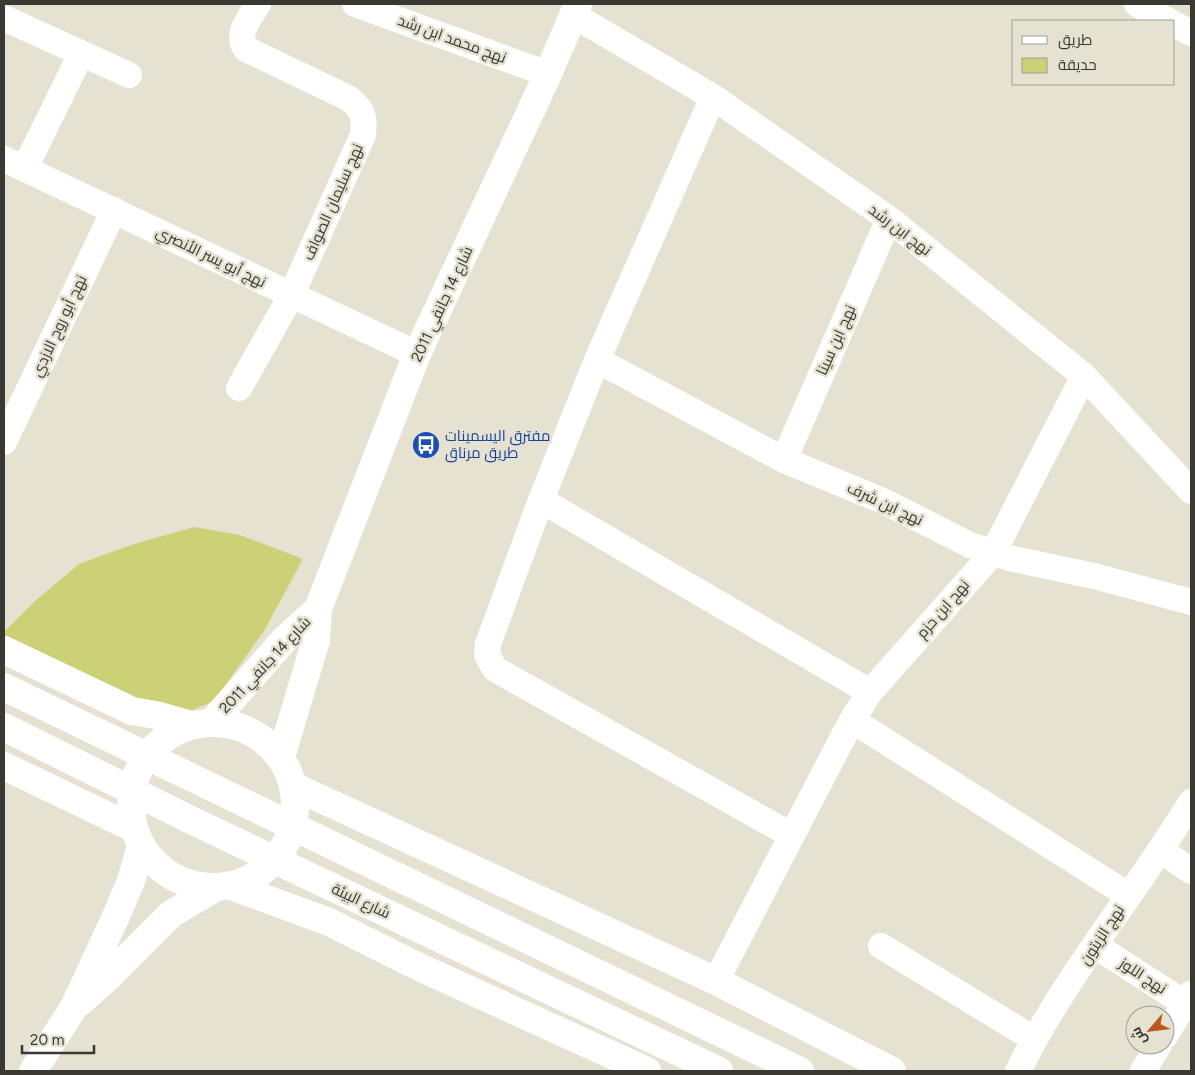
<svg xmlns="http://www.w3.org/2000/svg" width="1195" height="1075" font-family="Figtree,Cairo,sans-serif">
  <rect width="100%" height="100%" fill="#e5e2d2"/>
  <!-- green -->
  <path fill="#ccd076" d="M194,527L240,535L303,559L264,631L214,701L176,717L4,655V632L34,602L79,564L131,545Z"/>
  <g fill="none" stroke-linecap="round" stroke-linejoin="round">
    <!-- minor -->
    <path stroke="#fff" stroke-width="26" d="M355,4L548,74
      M1137,4L1169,21
      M573,15L713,97L889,219L1084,376L1191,491
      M4,18L129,75
      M1174,24L1191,33
      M713,97L597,360L541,500L488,644L487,655L495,669L791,835
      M4,159L417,354
      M25,168L81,54
      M597,360L784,460L883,501L970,545L1009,558L1094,576L1191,602
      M239,388L291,296L363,135C365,117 363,109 348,98L246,49C235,35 250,17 258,4
      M4,442L114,210
      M784,460L889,219
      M541,500L870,692
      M852,720L1128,895
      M1162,851L1191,871
      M881,946L1034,1039
      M1096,946L1178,999L1191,1004
      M716,981L852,720L870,692L993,553L1084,376
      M1165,1036L1191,994
      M1018,1071C1065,976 1136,893 1191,802
      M1143,1071L1159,1045"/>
    <!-- secondary -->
    <path stroke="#fff" stroke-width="28" d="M79,1003L107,978L171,914L215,888
      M33,1071L74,1007L116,916L131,881L141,846"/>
    <!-- primary -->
    <path stroke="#fff" stroke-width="28" d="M213,721L284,640L318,609
      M131 805a82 82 0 1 1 164 0a82 82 0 1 1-164 0Z
      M281,757L316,640L318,609L417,354L548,74L578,4"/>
    <!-- trunk -->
    <path stroke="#fff" stroke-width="28" d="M4,650L132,711L156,715L191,725
      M4,687L800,1071
      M4,727L191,820L719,1071
      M4,766L133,828
      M293,786L716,981L892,1071
      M231,886L329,922L417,966L647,1071"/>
  </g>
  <!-- icons -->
  <defs>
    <symbol id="bus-disc" viewBox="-11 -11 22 22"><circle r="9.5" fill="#1a4fb4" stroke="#e5e2d2"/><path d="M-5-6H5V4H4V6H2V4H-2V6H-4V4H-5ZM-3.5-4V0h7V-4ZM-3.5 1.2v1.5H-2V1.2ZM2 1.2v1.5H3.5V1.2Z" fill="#fff"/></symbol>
  </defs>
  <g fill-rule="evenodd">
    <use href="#bus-disc" x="410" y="429" width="32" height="32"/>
  </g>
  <g text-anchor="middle" stroke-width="5" stroke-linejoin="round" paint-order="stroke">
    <!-- street labels -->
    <g font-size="15" fill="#393832" stroke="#e5e2d2">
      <text transform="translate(452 39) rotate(20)" y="5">نهج محمد ابن رشد</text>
      <text transform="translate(333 202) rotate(-66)" y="5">نهج سليمان الصواف</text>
      <text transform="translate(900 230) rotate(37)" y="5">نهج ابن رشد</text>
      <text transform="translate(211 257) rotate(26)" y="5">نهج أبو يسر الأنصري</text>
      <text transform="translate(442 304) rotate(-65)" y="5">شارع 14 جانفي 2011</text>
      <text transform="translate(59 326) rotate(-65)" y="5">نهج أبو روح الازدي</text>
      <text transform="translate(836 340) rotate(-66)" y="5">نهج ابن سينا</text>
      <text transform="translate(885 504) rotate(25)" y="5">نهج ابن شرف</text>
      <text transform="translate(943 609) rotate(-49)" y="5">نهج ابن حزم</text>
      <text transform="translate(265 665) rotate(-47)" y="5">شارع 14 جانفي 2011</text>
      <text transform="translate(361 901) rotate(25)" y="5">شارع البيئة</text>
      <text transform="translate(1102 935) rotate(-57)" y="5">نهج الزيتون</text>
      <text transform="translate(1143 976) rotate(33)" y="5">نهج اللوز</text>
    </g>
    <!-- transit labels -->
    <g font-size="15" fill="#164399" stroke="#e5e2d2" text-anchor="start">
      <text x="445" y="441">مفترق اليسمينات<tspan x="445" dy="17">طريق مرناق</tspan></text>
    </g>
  </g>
  <!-- border -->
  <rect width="1195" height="1075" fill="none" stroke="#393832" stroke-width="10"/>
  <!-- legend -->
  <rect x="1012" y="20" width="162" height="65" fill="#e5e2d2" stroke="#a09e92"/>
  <rect x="1022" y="36" width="25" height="8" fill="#ffffff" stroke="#a09e92"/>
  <text x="1058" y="45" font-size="15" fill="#393832">طريق</text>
  <rect x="1022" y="58" width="25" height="15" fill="#ccd076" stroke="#a09e92"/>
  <text x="1058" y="70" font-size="15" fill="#393832">حديقة</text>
  <!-- north arrow -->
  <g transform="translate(1150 1030) rotate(242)"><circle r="24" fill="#e5e2d2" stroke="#a09e92"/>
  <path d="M0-4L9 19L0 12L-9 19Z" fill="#bb5820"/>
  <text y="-8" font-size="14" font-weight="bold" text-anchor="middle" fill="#393832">ش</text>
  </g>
  <!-- scale -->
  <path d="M22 1045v8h72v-8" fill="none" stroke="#393832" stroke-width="2.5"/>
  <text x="30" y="1045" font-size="15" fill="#393832" stroke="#e5e2d2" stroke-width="4" paint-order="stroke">20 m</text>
</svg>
